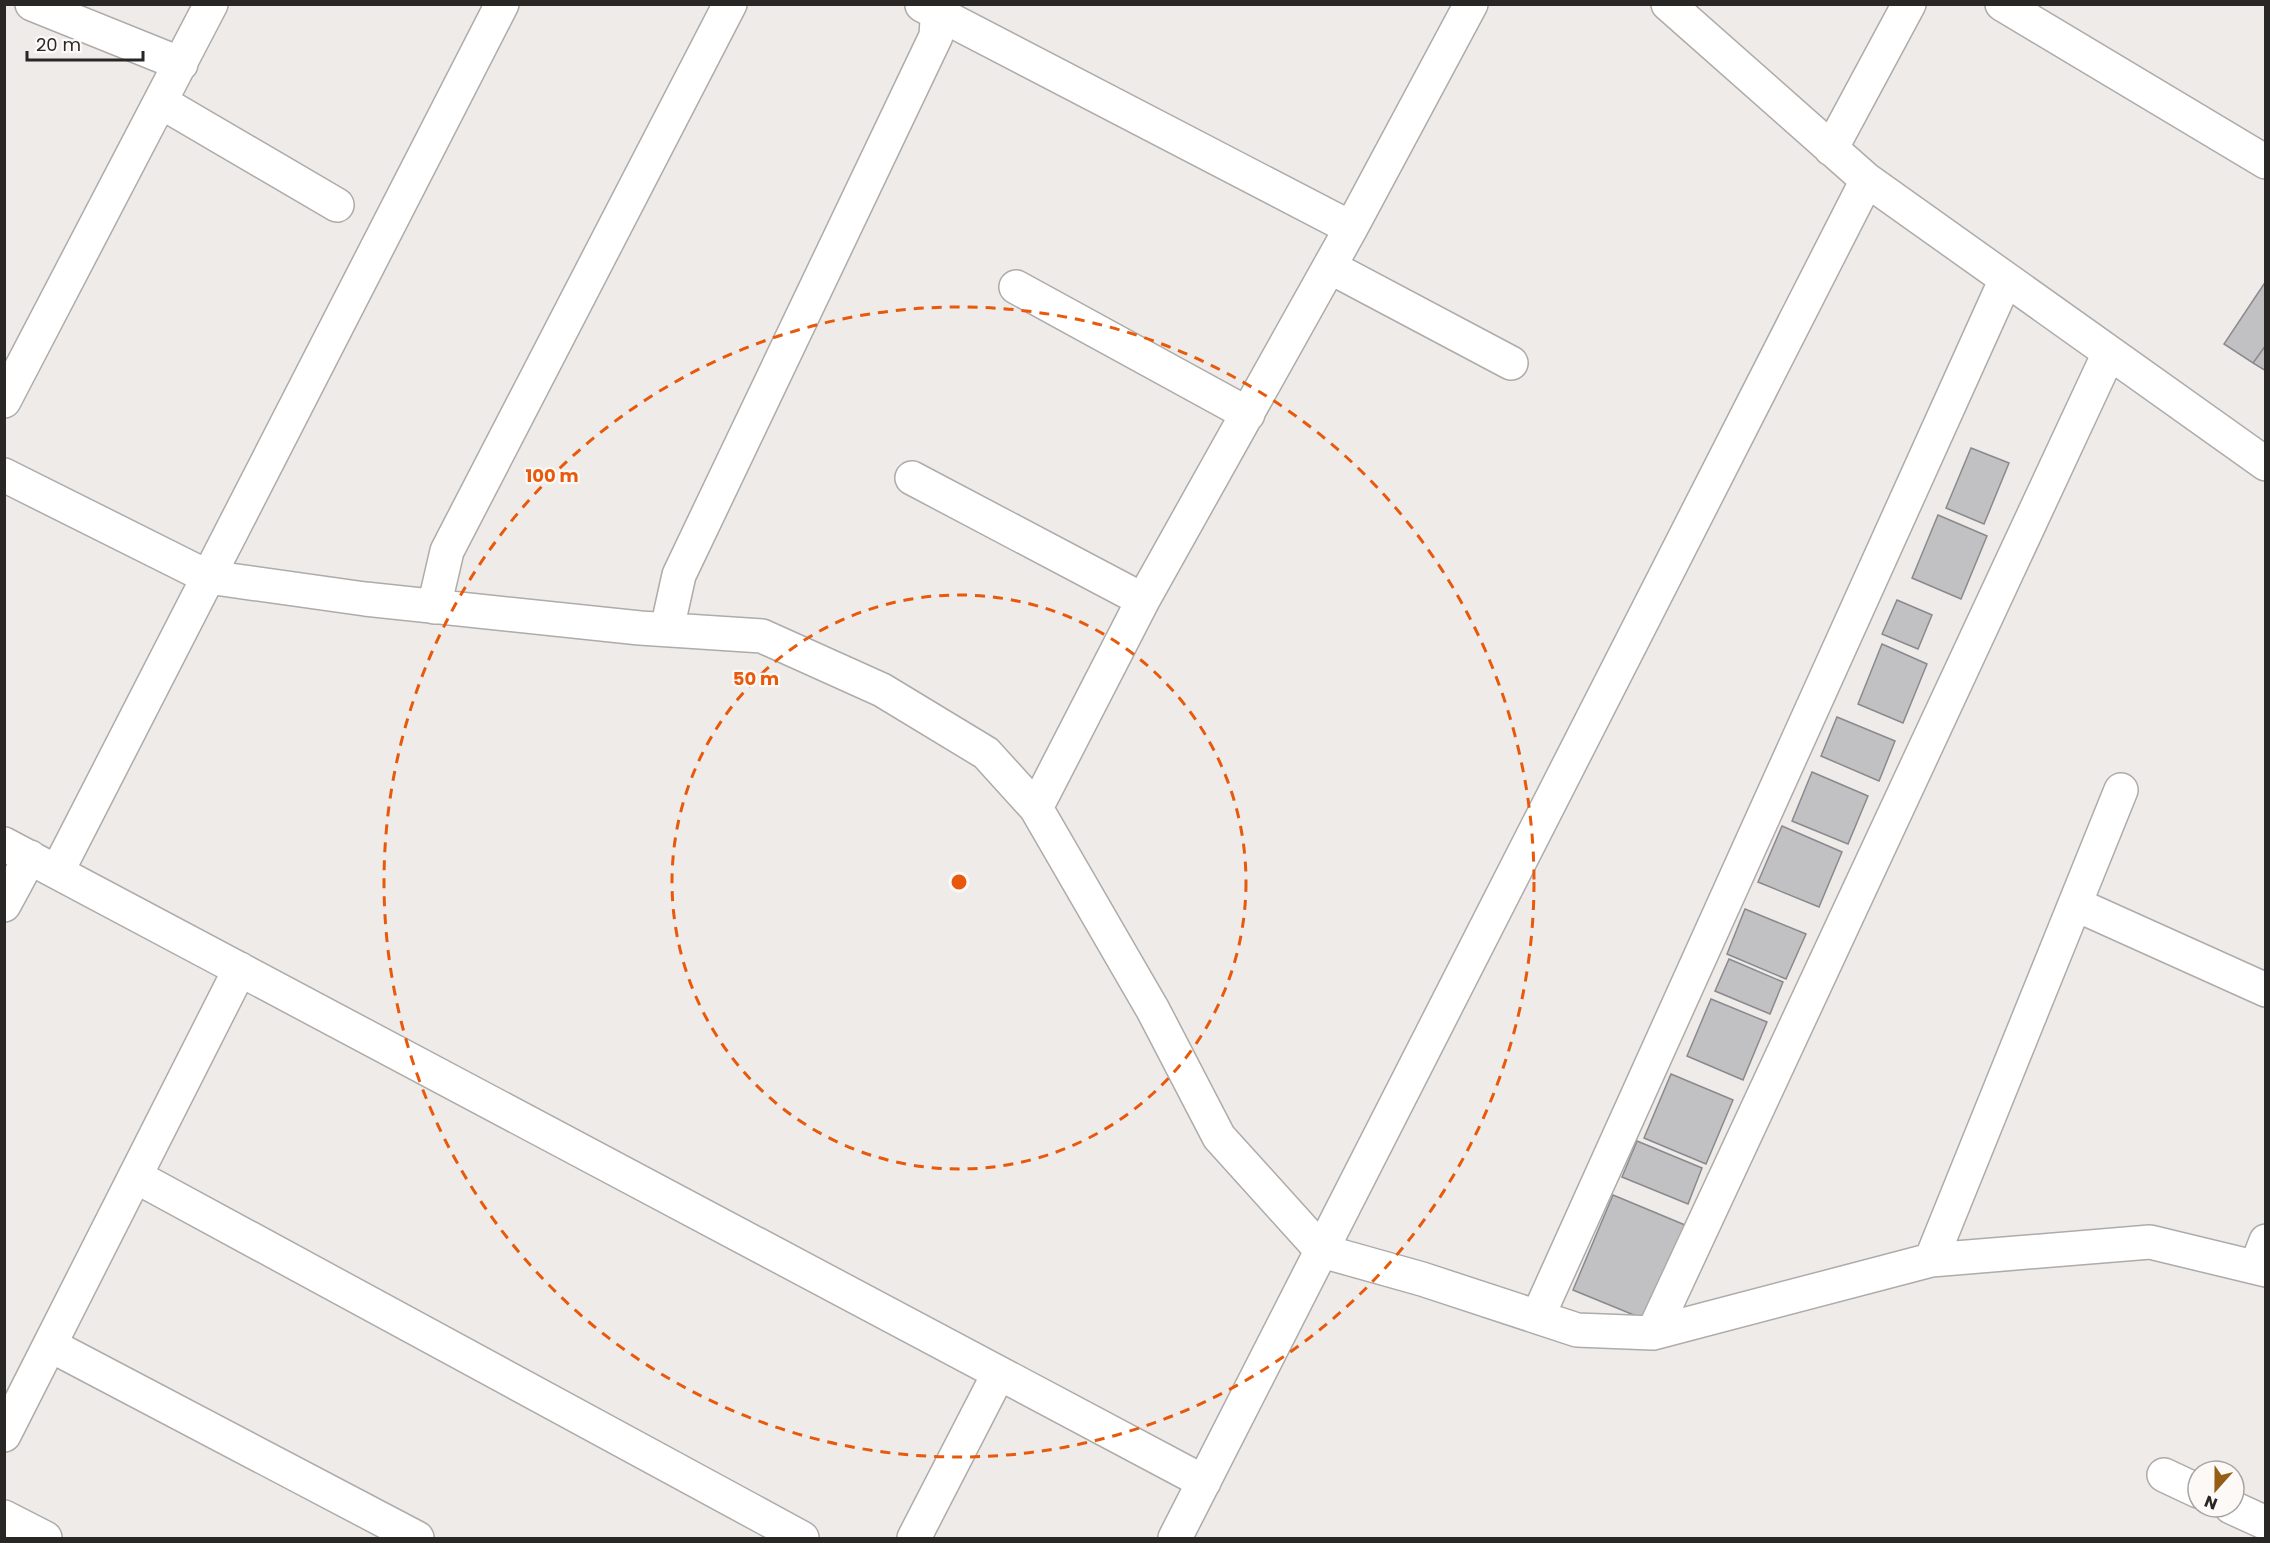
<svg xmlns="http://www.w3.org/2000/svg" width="2270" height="1543" font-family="Poppins,sans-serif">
  <rect width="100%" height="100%" fill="#eeebe9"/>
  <!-- building -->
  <path fill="#c1c1c4" stroke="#8a898d" stroke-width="1.5" d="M2266,281V345L2253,363L2224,344Z
    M2266,345V371L2253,363Z
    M1971,448L2009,463L1984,524L1946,508Z
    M1938,515L1987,536L1961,599L1912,578Z
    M1897,600L1932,615L1918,649L1882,634Z
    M1882,644L1927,664L1903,723L1858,704Z
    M1837,717L1895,741L1879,781L1821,756Z
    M1812,772L1868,796L1848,844L1792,821Z
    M1782,826L1842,852L1819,907L1758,882Z
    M1745,909L1806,934L1786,979L1727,954Z
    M1729,959L1783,982L1770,1014L1715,991Z
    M1711,999L1767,1022L1743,1080L1687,1056Z
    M1671,1074L1733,1100L1706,1164L1644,1138Z
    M1637,1141L1702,1168L1688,1204L1622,1177Z
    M1613,1195L1685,1225L1646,1320L1573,1290Z"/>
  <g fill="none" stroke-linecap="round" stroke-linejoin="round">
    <defs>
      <path id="minor" d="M32,4L181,64
        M1668,4L1867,180L2266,464
        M2002,4L2266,162
        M922,5L1351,228
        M161,102L337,205
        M1831,149L1909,4
        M1330,267L1511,363
        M1016,287L1248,414
        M4,401L211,4
        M4,475L208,577L365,599L640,628L762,636L882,690L986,753L1036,808L1153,1010L1219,1137L1322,1251L1422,1279L1577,1330L1653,1333L1931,1260L2150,1242L2266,1270
        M912,478L1143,600
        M434,607L447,551L730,4
        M667,629L679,575L936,36L938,4
        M1036,808L1143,600L1351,228L1471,4
        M4,844L1204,1482
        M57,872L502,4
        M2075,904L2266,990
        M4,905L30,857
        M135,1176L802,1538
        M1931,1260L2121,790
        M2256,1267L2266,1241
        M1538,1316L2006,279
        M1653,1333L2109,353
        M50,1345L417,1538
        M4,1435L240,969
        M2164,1475L2198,1491
        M2231,1507L2266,1523
        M4,1517L45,1538
        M914,1538L999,1373
        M1175,1538L1867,180"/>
    </defs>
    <!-- minor casing -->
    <use href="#minor" stroke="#aeaba9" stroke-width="36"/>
    <!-- minor -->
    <use href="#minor" stroke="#fff" stroke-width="33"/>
  </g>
  <!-- distance rings -->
  <g fill="none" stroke="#e8590c" stroke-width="3" stroke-dasharray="10 8">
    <circle cx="959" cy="882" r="287"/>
    <circle cx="959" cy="882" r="575"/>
  </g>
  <circle cx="959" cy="882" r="9" fill="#e8590c" stroke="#fcf9f6" stroke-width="3"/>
  <g font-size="18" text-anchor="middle" font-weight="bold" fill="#e8590c" stroke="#fcf9f6" stroke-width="4.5" stroke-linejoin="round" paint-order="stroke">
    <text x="552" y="482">100 m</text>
    <text x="756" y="685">50 m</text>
  </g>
  <!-- border -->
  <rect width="2270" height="1543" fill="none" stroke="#282726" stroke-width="12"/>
  <!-- north arrow -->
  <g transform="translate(2216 1489) rotate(201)"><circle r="28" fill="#fcf9f6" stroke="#a7a5a3" stroke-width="1.5"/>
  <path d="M0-4.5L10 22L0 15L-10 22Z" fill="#955e16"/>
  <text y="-9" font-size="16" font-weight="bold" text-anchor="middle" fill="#282726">N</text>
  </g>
  <!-- scale -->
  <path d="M27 51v9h116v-9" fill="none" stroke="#282726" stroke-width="3"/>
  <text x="36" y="51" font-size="18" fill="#282726" stroke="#fcf9f6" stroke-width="4.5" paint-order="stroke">20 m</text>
</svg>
